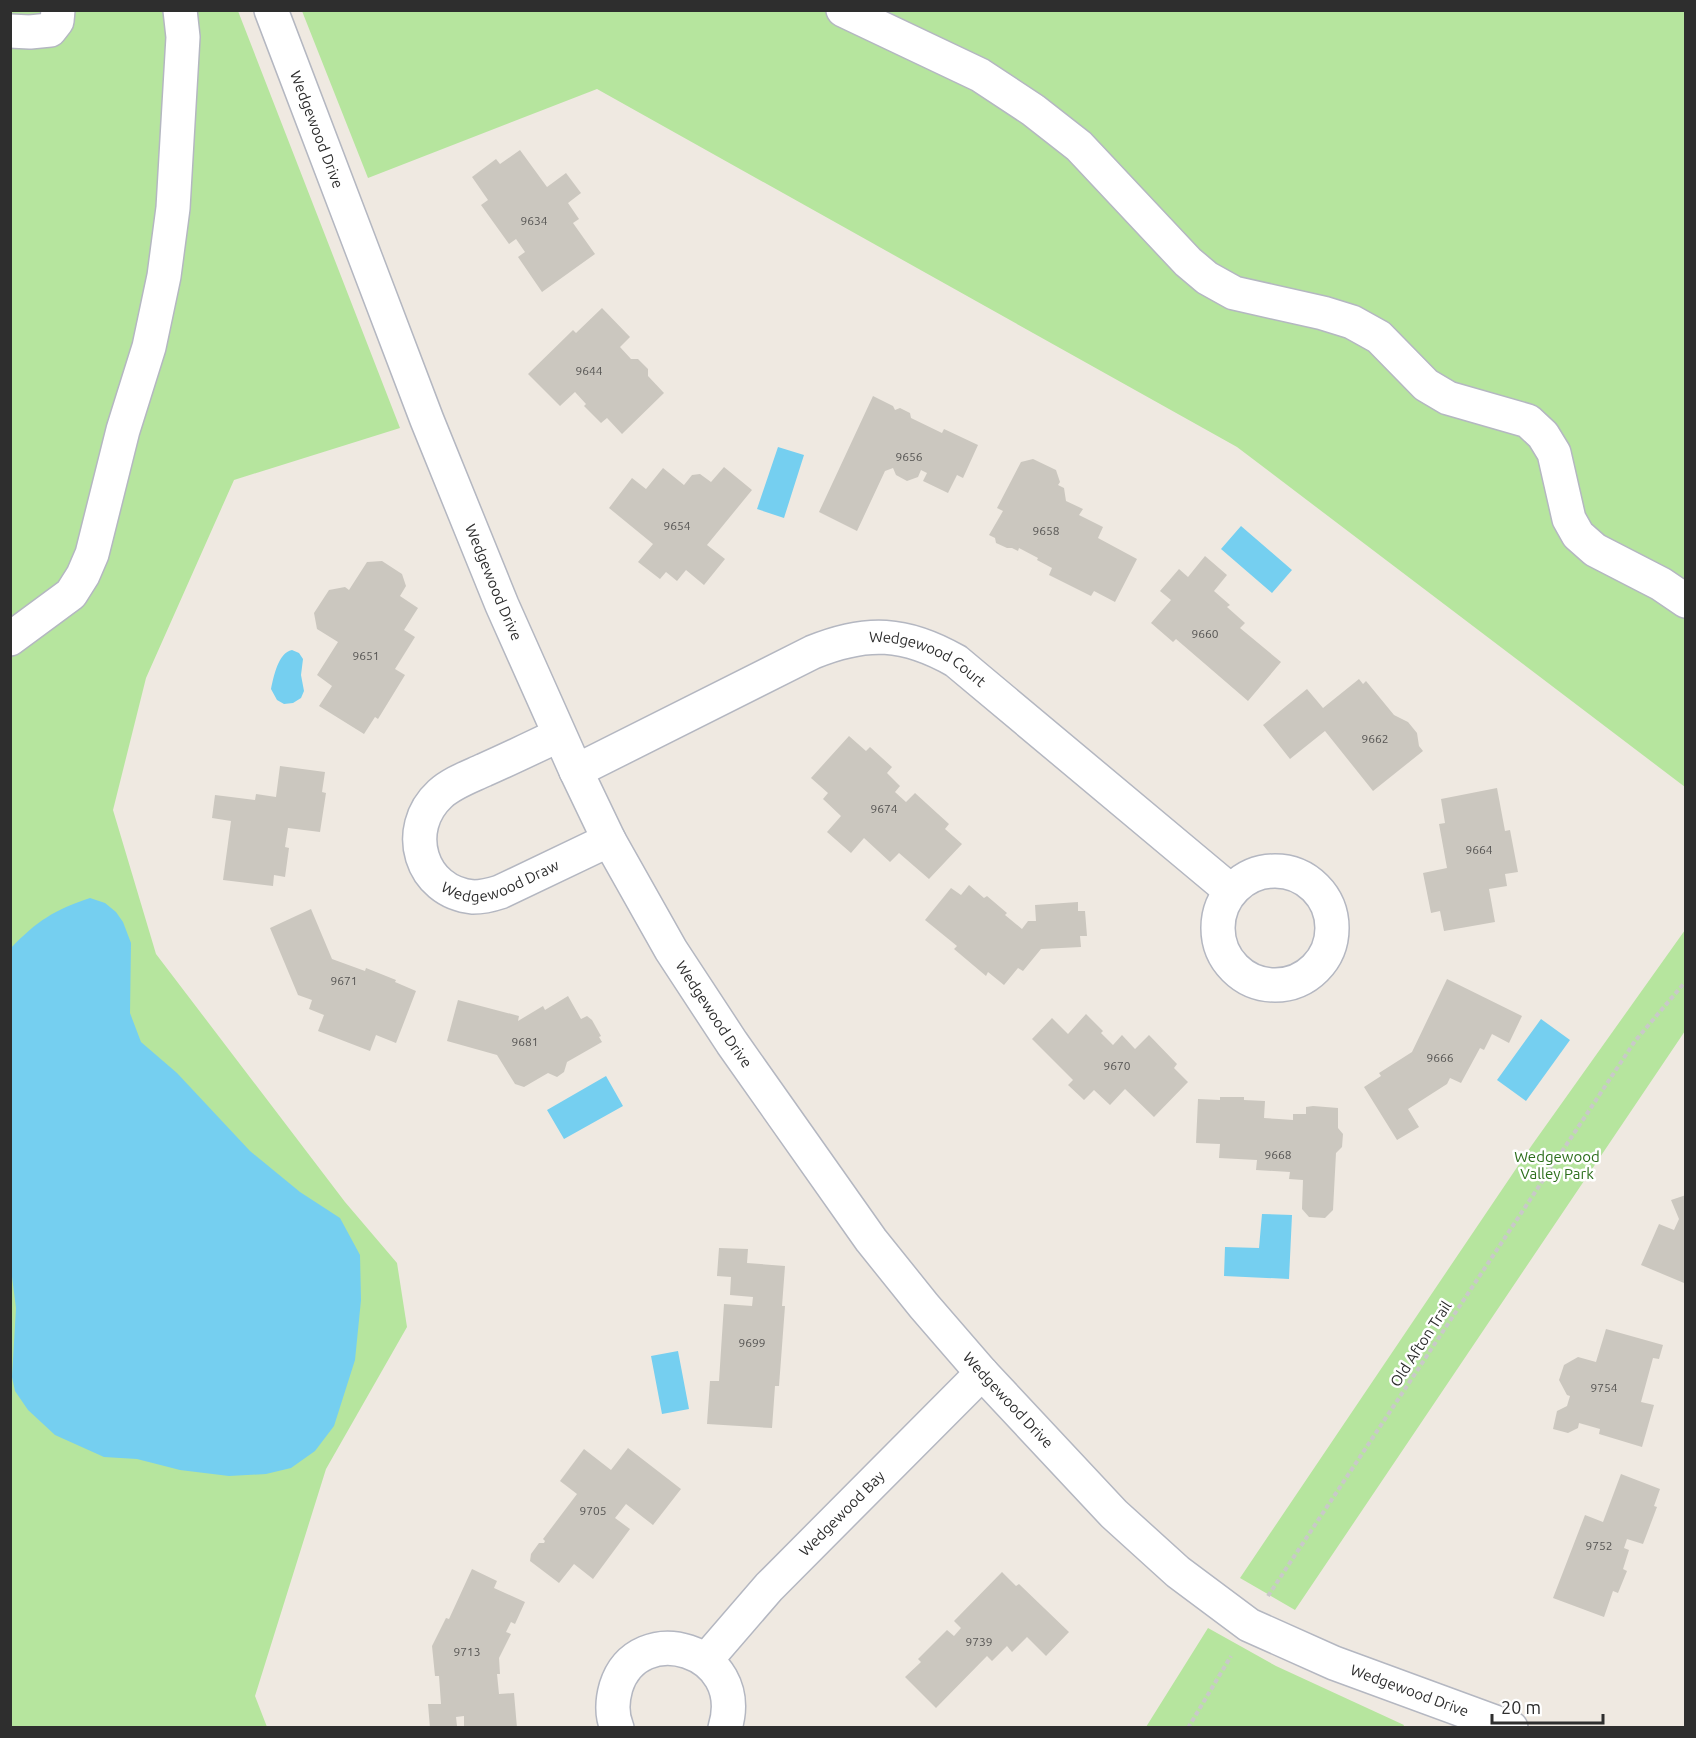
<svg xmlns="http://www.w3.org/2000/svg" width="1696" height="1738" font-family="Ubuntu,sans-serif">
  <rect width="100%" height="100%" fill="#efe9e1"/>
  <!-- green -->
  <path fill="#b6e59e" d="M11,11H238L400,428L234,480L146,678L113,810L156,954L345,1202L397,1263L407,1327L326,1469L255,1696L267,1727L11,1728Z
    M302,11H1685V787L1237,447L597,89L368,178Z
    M1685,930V1031L1295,1610L1240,1578L1532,1145Z
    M1208,1628L1276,1666L1404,1725L1403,1727H1146Z"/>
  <!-- water -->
  <path fill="#75cff0" d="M778,447L804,455L784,518L757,509Z
    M1241,526L1292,570L1272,593L1221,549Z
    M292,650L299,653L303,659L301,675L304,691L301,698L293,703L284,704L277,700L271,689C274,676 278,653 292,650Z
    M90,898L105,903L116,912L123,922L131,943L130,1013L141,1042L177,1073L250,1151L300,1192L340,1218L360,1255L361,1300L355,1360L334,1426L315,1451L291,1468L266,1474L229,1476L180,1470L137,1459L104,1457L55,1435L28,1410L15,1391L12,1377L16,1308L10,1261L11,948C37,921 54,910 90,898Z
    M1541,1019L1570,1040L1526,1101L1497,1080Z
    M606,1076L623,1106L564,1139L547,1110Z
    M1262,1214L1292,1215L1289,1279L1224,1276L1225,1247L1259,1248Z
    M678,1351L689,1409L662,1414L651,1356Z"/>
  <!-- building -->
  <path fill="#cbc7bf" d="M520,150L547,187L566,173L581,193L568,203L579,219L573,223L595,254L542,292L518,257L525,252L516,239L509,244L481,205L488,200L472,177L496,159L500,164Z
    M602,308L630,337L620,347L631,359H638L648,369V376L664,393L622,434L607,418L601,423L584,406L586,404L575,392L560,406L528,374L573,330L576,333Z
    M873,396L893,406L895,410L900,408L910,413L911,418L942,433L944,429L978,445L963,478L957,475L948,493L923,481L927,473L921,470L918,477L907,481L896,475L893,468L885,471L857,531L819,512Z
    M1033,459L1056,470L1060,482L1058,485L1064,488L1066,501L1083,509L1079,515L1103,527L1098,538L1137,559L1115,602L1094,591L1091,596L1049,575L1052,568L1037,560L1038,558L1019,548L1018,551L1012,548H1007L996,543L995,538L989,535L1003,511L997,508L1021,462Z
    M724,467L752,490L707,545L725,559L704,585L686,570L677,581L666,572L660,579L638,562L653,544L609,508L632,478L646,489L663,468L684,485L692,475L700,474L711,482Z
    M1205,556L1227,575L1214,591L1230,605L1227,607L1245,623L1240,628L1281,662L1248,701L1176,639L1173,642L1151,623L1171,600L1160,591L1179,569L1188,577Z
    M382,561L402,574L406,586L400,596L418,608L404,630L415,637L395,669L405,675L378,719L375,717L364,734L319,706L332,686L317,675L338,642L317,629L314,613L329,590L345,587L349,590L367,562Z
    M1359,679L1363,684L1366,681L1394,715L1408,722L1417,733L1419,746L1423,751L1373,791L1325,731L1290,759L1263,725L1307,689L1323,708Z
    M849,736L866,751L870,747L892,767L887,773L900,786L895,792L906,802L915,793L949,824L945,829L962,844L929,879L899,853L890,862L864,838L851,853L827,832L841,816L823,799L828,793L811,778Z
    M280,766L325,772L322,792L326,793L320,832L288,828L285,847L289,848L285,877L274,875L273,886L223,880L231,821L212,818L215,795L255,800L256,794L276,797Z
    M1497,788L1505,831L1510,830L1518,872L1505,874L1507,886L1489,889L1495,922L1444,931L1440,911L1431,913L1423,873L1447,868L1439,824L1445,823L1441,799Z
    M969,885L984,898L987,896L1007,913L1005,915L1022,929L1028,921H1036L1035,905L1078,902V911H1085L1087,936H1080L1081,947L1041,949L1023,971L1018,968L1004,985L988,972L986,976L954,949L957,946L925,920L951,888L961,895Z
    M311,909L332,959L365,971L366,968L396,980L395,982L416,991L396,1043L376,1035L370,1051L318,1031L324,1015L309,1009L312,1000L298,995L270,928Z
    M1447,979L1522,1016L1509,1043L1492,1034L1484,1050L1480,1048L1461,1083L1450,1078L1447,1084L1408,1109L1419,1127L1397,1140L1364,1087L1381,1076L1379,1073L1412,1052Z
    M568,996L581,1019L587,1016L592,1020L601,1036L599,1037L602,1042L567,1062L564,1072L557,1077L548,1073L524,1087L515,1084L497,1055L447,1041L458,1000L519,1016L518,1021L543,1006L545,1010Z
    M1086,1014L1103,1031L1101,1033L1113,1045L1122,1035L1135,1049L1149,1035L1177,1064L1174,1068L1188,1082L1154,1117L1125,1089L1110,1105L1094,1090L1084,1100L1068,1085L1073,1080L1032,1039L1052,1018L1068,1034Z
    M1220,1097H1244V1100L1265,1101L1264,1118L1279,1119L1293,1120V1114H1306V1107L1313,1106L1338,1108V1128L1343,1134L1342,1147L1336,1153L1333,1210L1325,1218L1309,1217L1302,1209L1303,1180L1289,1179L1290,1172L1256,1170L1257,1160L1219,1158L1220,1144L1196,1143L1198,1099L1220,1100Z
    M1686,1195V1279L1684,1283L1641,1265L1659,1224L1674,1230L1679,1219L1671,1200Z
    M719,1248L748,1249L747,1263L785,1266L782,1306H785L779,1386H775L772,1428L707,1424L710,1381H719L724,1304L752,1306L753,1297L730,1295L731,1277L717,1276Z
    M1606,1329L1663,1345L1659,1359L1653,1358L1641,1402L1654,1405L1642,1447L1599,1434L1600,1429L1579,1423L1578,1428L1568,1433L1553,1429L1557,1411L1567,1406L1570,1396L1567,1395L1559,1380L1564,1365L1578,1357L1596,1362Z
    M628,1448L681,1489L653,1525L626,1504L615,1518L630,1529L593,1579L574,1564L559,1583L530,1561L531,1554L539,1543H544L545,1541L543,1539L577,1494L560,1481L584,1449L611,1470Z
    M1621,1474L1660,1489L1654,1506L1657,1507L1643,1544L1627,1539L1624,1548L1629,1550L1623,1569L1627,1571L1618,1593L1613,1591L1604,1617L1553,1598L1585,1515L1603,1522Z
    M472,1569L497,1581L494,1588L525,1602L515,1624L511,1622L506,1632L511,1634L499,1658L500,1674H497L499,1694L514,1693L517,1728H464V1716L456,1717L457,1726L430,1728L428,1704H441L439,1676H435L432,1646L446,1618L449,1619Z
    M1002,1572L1016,1586L1019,1584L1069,1632L1046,1656L1027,1637L1012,1652L1007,1646L992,1661L987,1656L936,1708L905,1677L921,1662L918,1659L947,1630L954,1636L961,1628L954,1621Z"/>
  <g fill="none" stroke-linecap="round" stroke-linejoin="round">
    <defs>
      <g id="minor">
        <path id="s1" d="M271,10L427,420L502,605L576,771L609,840L671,950L732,1043L871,1240L924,1306L982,1373L1114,1514L1178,1572L1249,1625L1334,1663L1511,1728"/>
        <path d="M843,10L980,75L1033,110L1079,146L1188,262L1207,278L1234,293L1323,313L1352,322L1379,337L1426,385L1448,398L1528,421L1543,435L1554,453L1569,519L1578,535L1595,550L1661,584L1686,601"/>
        <path d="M10,31L30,32L50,30L57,21L58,10"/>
        <path d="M10,639L71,594L83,575L92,554L123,430L149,347L164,276L173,208L183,37L180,10"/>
        <path id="s2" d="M559,735C534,747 509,759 484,770C469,777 452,783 440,794C402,829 420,892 473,897C482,897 491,895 500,892L609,840"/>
        <path id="s3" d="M576,771L813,652C867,630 905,632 956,661L1231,891"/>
        <circle cx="1275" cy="928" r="57"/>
        <path id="s4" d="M706,1660L769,1587L982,1373"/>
        <path d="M617,1728C611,1714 612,1701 616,1687C638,1617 749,1649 725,1728"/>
      </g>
    </defs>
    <!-- minor casing -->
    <use href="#minor" stroke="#b4b7c1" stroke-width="36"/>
    <!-- path -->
    <path stroke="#c9c9c9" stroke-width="4" stroke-dasharray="4.5 3" stroke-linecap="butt" d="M1268,1596L1635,1041L1686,981
      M1188,1728L1231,1656"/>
    <!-- minor -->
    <use href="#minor" stroke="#fff" stroke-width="33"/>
  </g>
  <g text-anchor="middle" stroke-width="5" stroke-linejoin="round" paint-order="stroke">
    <!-- number labels -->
    <g font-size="12" fill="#555452">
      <text x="534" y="225">9634</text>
      <text x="589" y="375">9644</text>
      <text x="909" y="461">9656</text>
      <text x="677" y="530">9654</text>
      <text x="1046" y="535">9658</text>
      <text x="1205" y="638">9660</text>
      <text x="366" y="660">9651</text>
      <text x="1375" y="743">9662</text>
      <text x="884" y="813">9674</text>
      <text x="1479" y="854">9664</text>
      <text x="344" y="985">9671</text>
      <text x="525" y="1046">9681</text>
      <text x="1440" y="1062">9666</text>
      <text x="1117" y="1070">9670</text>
      <text x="1278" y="1159">9668</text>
      <text x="752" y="1347">9699</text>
      <text x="1604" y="1392">9754</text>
      <text x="593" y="1515">9705</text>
      <text x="1599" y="1550">9752</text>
      <text x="979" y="1646">9739</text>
      <text x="467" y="1656">9713</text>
    </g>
    <!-- street labels -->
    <g font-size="15" fill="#2e2e2e" stroke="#fff">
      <text dy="5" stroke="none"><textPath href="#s1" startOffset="128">Wedgewood Drive</textPath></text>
      <text dy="5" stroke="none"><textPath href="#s1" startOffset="614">Wedgewood Drive</textPath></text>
      <text dy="5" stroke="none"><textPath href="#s3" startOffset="387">Wedgewood Court</textPath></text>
      <text dy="5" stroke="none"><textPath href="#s2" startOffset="300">Wedgewood Draw</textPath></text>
      <text dy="5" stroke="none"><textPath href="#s1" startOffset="1100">Wedgewood Drive</textPath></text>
      <text transform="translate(1421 1344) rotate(-57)" y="5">Old Afton Trail</text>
      <text dy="5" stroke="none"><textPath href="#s1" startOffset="1586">Wedgewood Drive</textPath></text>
      <text dy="5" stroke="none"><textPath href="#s4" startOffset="200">Wedgewood Bay</textPath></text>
      <text dy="5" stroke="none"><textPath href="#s1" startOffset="2090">Wedgewood Drive</textPath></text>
    </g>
    <!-- park labels -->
    <g font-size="15" fill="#2c6e1b" stroke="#fff">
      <text x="1557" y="1162">Wedgewood<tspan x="1557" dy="17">Valley Park</tspan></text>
    </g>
  </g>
  <!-- border -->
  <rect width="1696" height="1738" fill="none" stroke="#2e2e2e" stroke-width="24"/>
  <!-- scale -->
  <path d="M1492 1714v9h111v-9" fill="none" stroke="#2e2e2e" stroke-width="3"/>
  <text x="1501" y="1714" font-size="18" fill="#2e2e2e" stroke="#ffffff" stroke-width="4.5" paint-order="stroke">20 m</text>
</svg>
